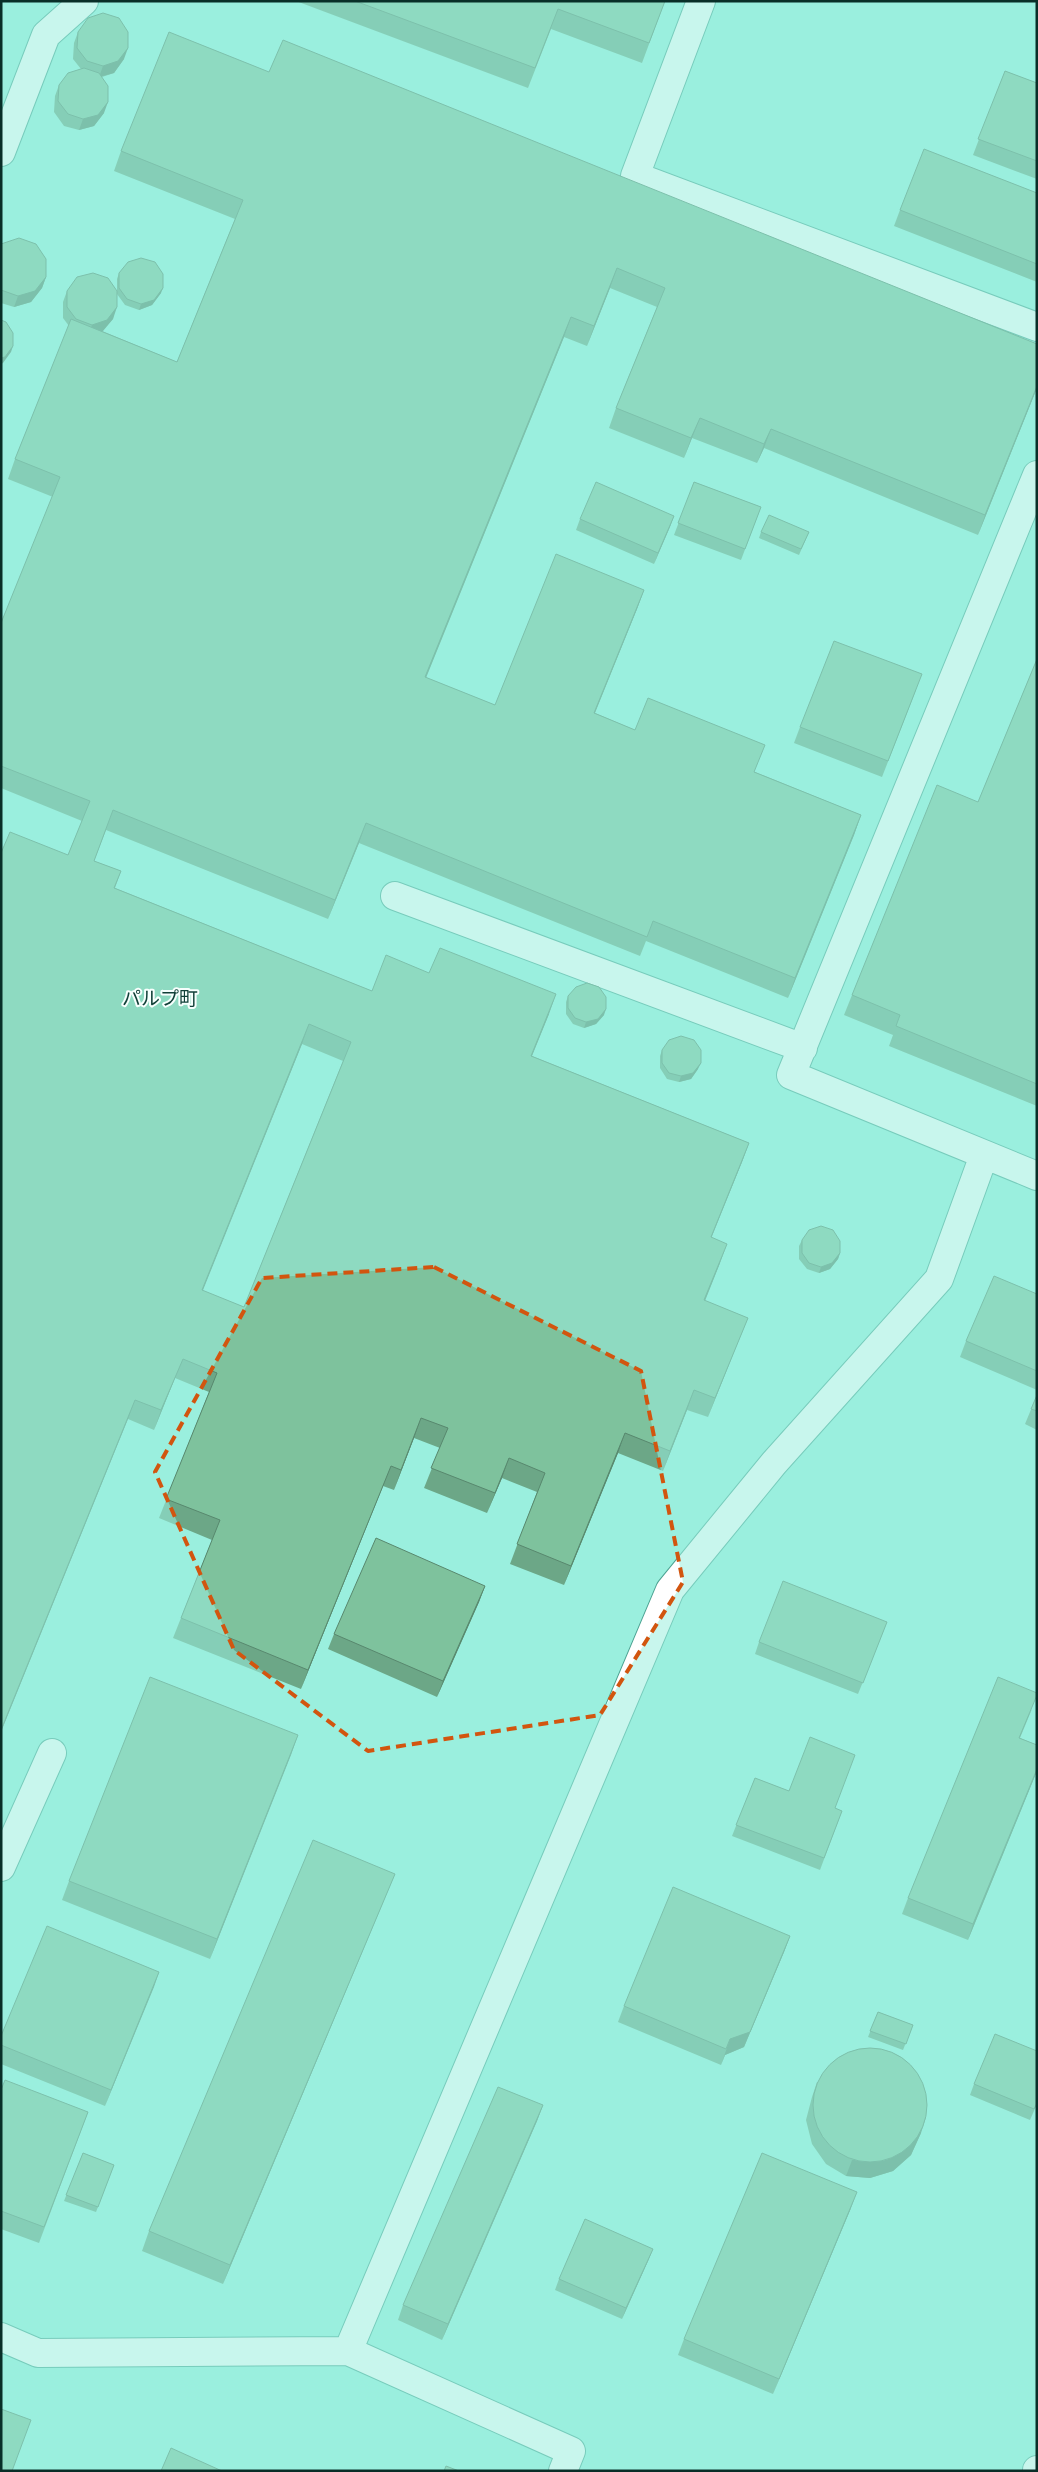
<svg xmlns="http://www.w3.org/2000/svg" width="1038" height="2472" font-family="'Source Sans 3','Noto Sans JP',sans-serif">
  <rect width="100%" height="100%" fill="#9aefde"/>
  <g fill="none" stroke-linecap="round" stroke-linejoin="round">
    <defs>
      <path id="minor" d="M701,1L635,176L1037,327
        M1,152L46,35L84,1
        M1037,475L791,1075L1037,1176
        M395,896L803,1048
        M1,1867L52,1753
        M1,2337L38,2353L348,2351
        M563,2471L571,2451L348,2351L670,1590L774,1463L939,1279L984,1155
        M1037,2471V2470"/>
    </defs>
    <!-- minor casing -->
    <use href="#minor" stroke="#4ca292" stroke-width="30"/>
    <!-- minor -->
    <use href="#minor" stroke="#fff" stroke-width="28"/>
  </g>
  <!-- wall -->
  <path fill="#6ca787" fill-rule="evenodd" d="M296,1H665L642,63L551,29L528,88Z
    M78,32L124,59L114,73L102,77L104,113L94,126L79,130L64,126L54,112L55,96L59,85L81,69L73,59L74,43Z
    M1005,71L1037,83V179L973,155Z
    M269,72L1037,344V388L978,535L764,448L757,463L692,438L684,458L609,428L616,408L657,307L610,288L587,346L564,337L426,678L495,705L644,590L637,609L595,713L635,730L755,772L861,815L854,835L788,998L646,941L640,956L359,843L328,919L106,830L94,861L121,871L115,888L372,991L429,973L549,1014L532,1056L749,1143L742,1162L711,1237L720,1263L705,1301L748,1318L740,1337L708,1417L687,1410L663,1471L618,1453L564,1585L510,1564L537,1492L502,1478L487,1513L424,1488L440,1448L414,1438L394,1490L383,1486L301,1689L173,1638L212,1540L159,1518L209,1392L175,1378L154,1430L128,1419L68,855L82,821L1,788V623L53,497L8,479L15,459L69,326L63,318V302L67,291L117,293V279L119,273L161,293L152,305L139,310L125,305L117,294L113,319L102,331L177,362L235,219L114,171L121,151ZM302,1044L343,1061L244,1307L202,1291Z
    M1037,193V282L894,226L900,210Z
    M1,244L46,277L42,288L31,302L14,307L1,303Z
    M694,482L761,507L741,560L674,535Z
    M674,516L654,564L576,530L580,519Z
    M761,532H809L799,555L759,538Z
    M1037,659V1106L889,1046L893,1035L844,1015L852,995L978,802Z
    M916,690L882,777L794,743L800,727Z
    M568,996L604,1015L596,1024L584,1028L573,1024L566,1014V1002Z
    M662,1050L698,1069L691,1079L679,1082L667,1079L660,1068V1056Z
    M802,1240L840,1253L838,1259L830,1269L819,1273L807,1269L799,1259V1246Z
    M1037,1294V1390L960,1357L966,1341Z
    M1037,1395V1430L1025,1424Z
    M485,1586L479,1602L437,1697L328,1649L334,1634Z
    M887,1622L858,1694L755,1654L759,1642Z
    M1032,1709L1020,1738L1037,1745V1771L968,1940L902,1914L908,1898Z
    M298,1735L210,1959L62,1900L69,1881Z
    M755,1778L842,1811L820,1870L732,1836Z
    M395,1874L387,1893L223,2284L142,2251L149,2231Z
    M790,1936L784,1952L744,2047L725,2055L721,2065L618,2022L624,2006Z
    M159,1972L105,2106L1,2064V2036Z
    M878,2012L913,2025L903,2050L868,2037Z
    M1037,2051V2104L1030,2120L970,2095L974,2084Z
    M817,2082L921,2133L911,2155L893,2171L870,2178L846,2176L826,2164L812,2144L806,2120L812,2097Z
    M1,2090L88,2112L39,2243L1,2229Z
    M543,2105L537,2121L442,2340L398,2320L403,2305Z
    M83,2153L114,2165L96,2212L64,2201Z
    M851,2208L773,2394L678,2355L684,2339Z
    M653,2249L648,2261L622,2319L555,2290L559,2279Z"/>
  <!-- shaded-wall -->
  <path fill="#58886e" d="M128,48L124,59L114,73L99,77L103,66Z
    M108,102L104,113L94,126L79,130L83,119Z
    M617,268L610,288L587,346L594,326Z
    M46,277L42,288L31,302L14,307L18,296Z
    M163,288L161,293L152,305L139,310L141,304Z
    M117,307L113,319L103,331L88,336L92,325Z
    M571,317L564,337L418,697L425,677Z
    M13,346L11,352L3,363L1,364V358Z
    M1037,386V388L978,535L985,515Z
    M700,418L684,458L691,438Z
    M771,429L764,448L757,463L764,444Z
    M674,516L670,527L654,564L658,553Z
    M644,590L637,609L587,732L594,713Z
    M861,815L854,835L788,998L795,978Z
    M366,823L359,843L328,919L335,900Z
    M556,994L549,1014L524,1075L531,1056Z
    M606,1009L604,1015L596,1024L584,1028L586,1022Z
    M309,1024L302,1044L195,1310L202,1290Z
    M701,1063L698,1069L691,1079L679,1082L681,1076Z
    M749,1143L742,1162L704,1256L711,1237Z
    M727,1244L720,1263L697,1320L704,1300Z
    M840,1253L838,1259L830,1269L819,1273L821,1267Z
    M748,1318L740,1337L708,1417L715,1398Z
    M183,1359L175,1378L154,1430L161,1410Z
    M694,1390L687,1410L663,1471L670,1451Z
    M135,1400L128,1419L1,1732V1730Z
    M421,1418L414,1438L394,1490L401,1470Z
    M625,1433L618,1453L564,1585L571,1566Z
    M509,1458L502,1478L487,1513Z
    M391,1466L383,1486L301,1689L308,1670Z
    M485,1586L479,1602L437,1697L443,1681Z
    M298,1735L291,1755L210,1959L217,1939Z
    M1037,1769V1771L968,1940L973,1924Z
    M395,1874L387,1893L223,2284L230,2265Z
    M790,1936L784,1952L744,2047L725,2055L721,2065L730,2039Z
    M159,1972L154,1987L105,2106L111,2090Z
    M543,2105L537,2121L442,2340L448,2324Z
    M926,2117L921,2133L911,2155L893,2171L870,2178L846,2176L852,2160Z
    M857,2192L851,2208L773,2394L779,2379Z
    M653,2249L648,2261L622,2319L626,2308Z"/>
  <!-- building -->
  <path fill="#7ec29d" stroke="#58886e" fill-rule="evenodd" d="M355,1H665L649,43L558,9L535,68Z
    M103,13L119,18L128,32V48L118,61L103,66L87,61L77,48L78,32L88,18Z
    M169,32L269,72L283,40L1037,344V386L985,515L771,429L764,444L700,418L691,438L616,408L665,288L617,268L594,326L571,317L425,677L495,705L556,554L644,590L594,713L635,730L648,698L765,745L754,772L861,815L795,978L653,921L647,937L366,823L335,900L113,810L94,861L121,871L114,888L372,991L386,955L429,973L440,948L556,994L531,1056L749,1143L711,1237L727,1244L704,1300L748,1318L715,1398L694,1390L670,1451L625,1433L571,1566L517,1544L545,1473L509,1458L495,1493L431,1468L448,1428L421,1418L401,1470L391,1466L308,1670L181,1618L220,1520L166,1499L217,1373L183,1359L161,1410L135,1400L1,1730V853L10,832L68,855L90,801L1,766V623L60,477L15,459L71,319L177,362L243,200L121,151ZM309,1024L351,1042L244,1307L202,1290Z
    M84,68L99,73L108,86V102L98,115L83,119L68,114L58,101L59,85L68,73Z
    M1005,71L1037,83V161L978,139Z
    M924,149L1037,193V264L900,210Z
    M19,238L36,244L46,259V277L35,291L18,296L1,290V244Z
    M141,258L155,262L163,274V288L154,300L141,304L127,299L119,288V273L128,262Z
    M93,273L108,278L117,291V307L107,320L92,325L76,319L67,307V291L77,277Z
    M1,320L6,322L13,333V346L5,357L1,358Z
    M596,482L674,516L658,553L580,519Z
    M694,482L761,507L745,549L678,523Z
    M769,515L809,532L801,549L761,532Z
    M834,641L922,674L888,761L800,727Z
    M1037,659V1084L896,1026L900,1015L852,995L937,785L978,802Z
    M587,983L599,987L606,997V1009L598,1019L586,1022L575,1018L568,1008V996L576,987Z
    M681,1036L694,1040L701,1050V1063L693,1073L681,1076L669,1073L662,1063V1050L669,1040Z
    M821,1226L833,1230L840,1241V1253L832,1263L821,1267L809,1263L802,1253V1240L809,1230Z
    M994,1276L1037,1294V1371L966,1341Z
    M1037,1395V1411L1031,1409Z
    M376,1538L485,1586L443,1681L334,1634Z
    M783,1581L887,1622L863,1683L759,1642Z
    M150,1677L298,1735L217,1939L69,1881Z
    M998,1677L1037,1693V1695L1019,1738L1037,1745V1769L973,1924L908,1898Z
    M810,1737L855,1755L835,1808L842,1811L824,1858L736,1825L755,1778L789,1791Z
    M313,1840L395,1874L230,2265L149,2231Z
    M673,1887L790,1936L750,2032L730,2039L726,2049L624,2006Z
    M47,1926L159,1972L111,2090L1,2045V2036Z
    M878,2012L913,2025L906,2044L870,2031Z
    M995,2034L1037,2051V2103L1034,2109L974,2084Z
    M813 2105a57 57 0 1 1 114 0a57 57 0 1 1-114 0Z
    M5,2080L88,2112L44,2227L1,2211V2090Z
    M498,2087L543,2105L448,2324L403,2305Z
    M83,2153L114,2165L98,2207L66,2195Z
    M762,2153L857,2192L779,2379L684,2339Z
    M585,2219L653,2249L626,2308L559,2279Z
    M1,2409L31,2420L12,2471H1Z
    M171,2448L222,2471H161Z
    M446,2466L459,2471H444Z"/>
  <!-- marked area -->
  <path d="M0 0H1038V2472H0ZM434,1267L641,1371L683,1582L600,1715L368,1751L234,1650L155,1472L262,1278Z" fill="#9aefde" fill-opacity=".55" fill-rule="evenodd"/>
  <path fill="none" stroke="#d2550f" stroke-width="4" stroke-dasharray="10 6" stroke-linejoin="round" d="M434,1267L641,1371L683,1582L600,1715L368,1751L234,1650L155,1472L262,1278Z"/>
  <g text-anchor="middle" stroke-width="4" stroke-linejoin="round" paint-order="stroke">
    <!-- quarter labels -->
    <g font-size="19" fill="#114038" stroke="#f7fffd">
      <text x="160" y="1005">パルプ町</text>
    </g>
  </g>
  <!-- border -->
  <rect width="1038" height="2472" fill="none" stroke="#092f28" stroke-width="5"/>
</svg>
